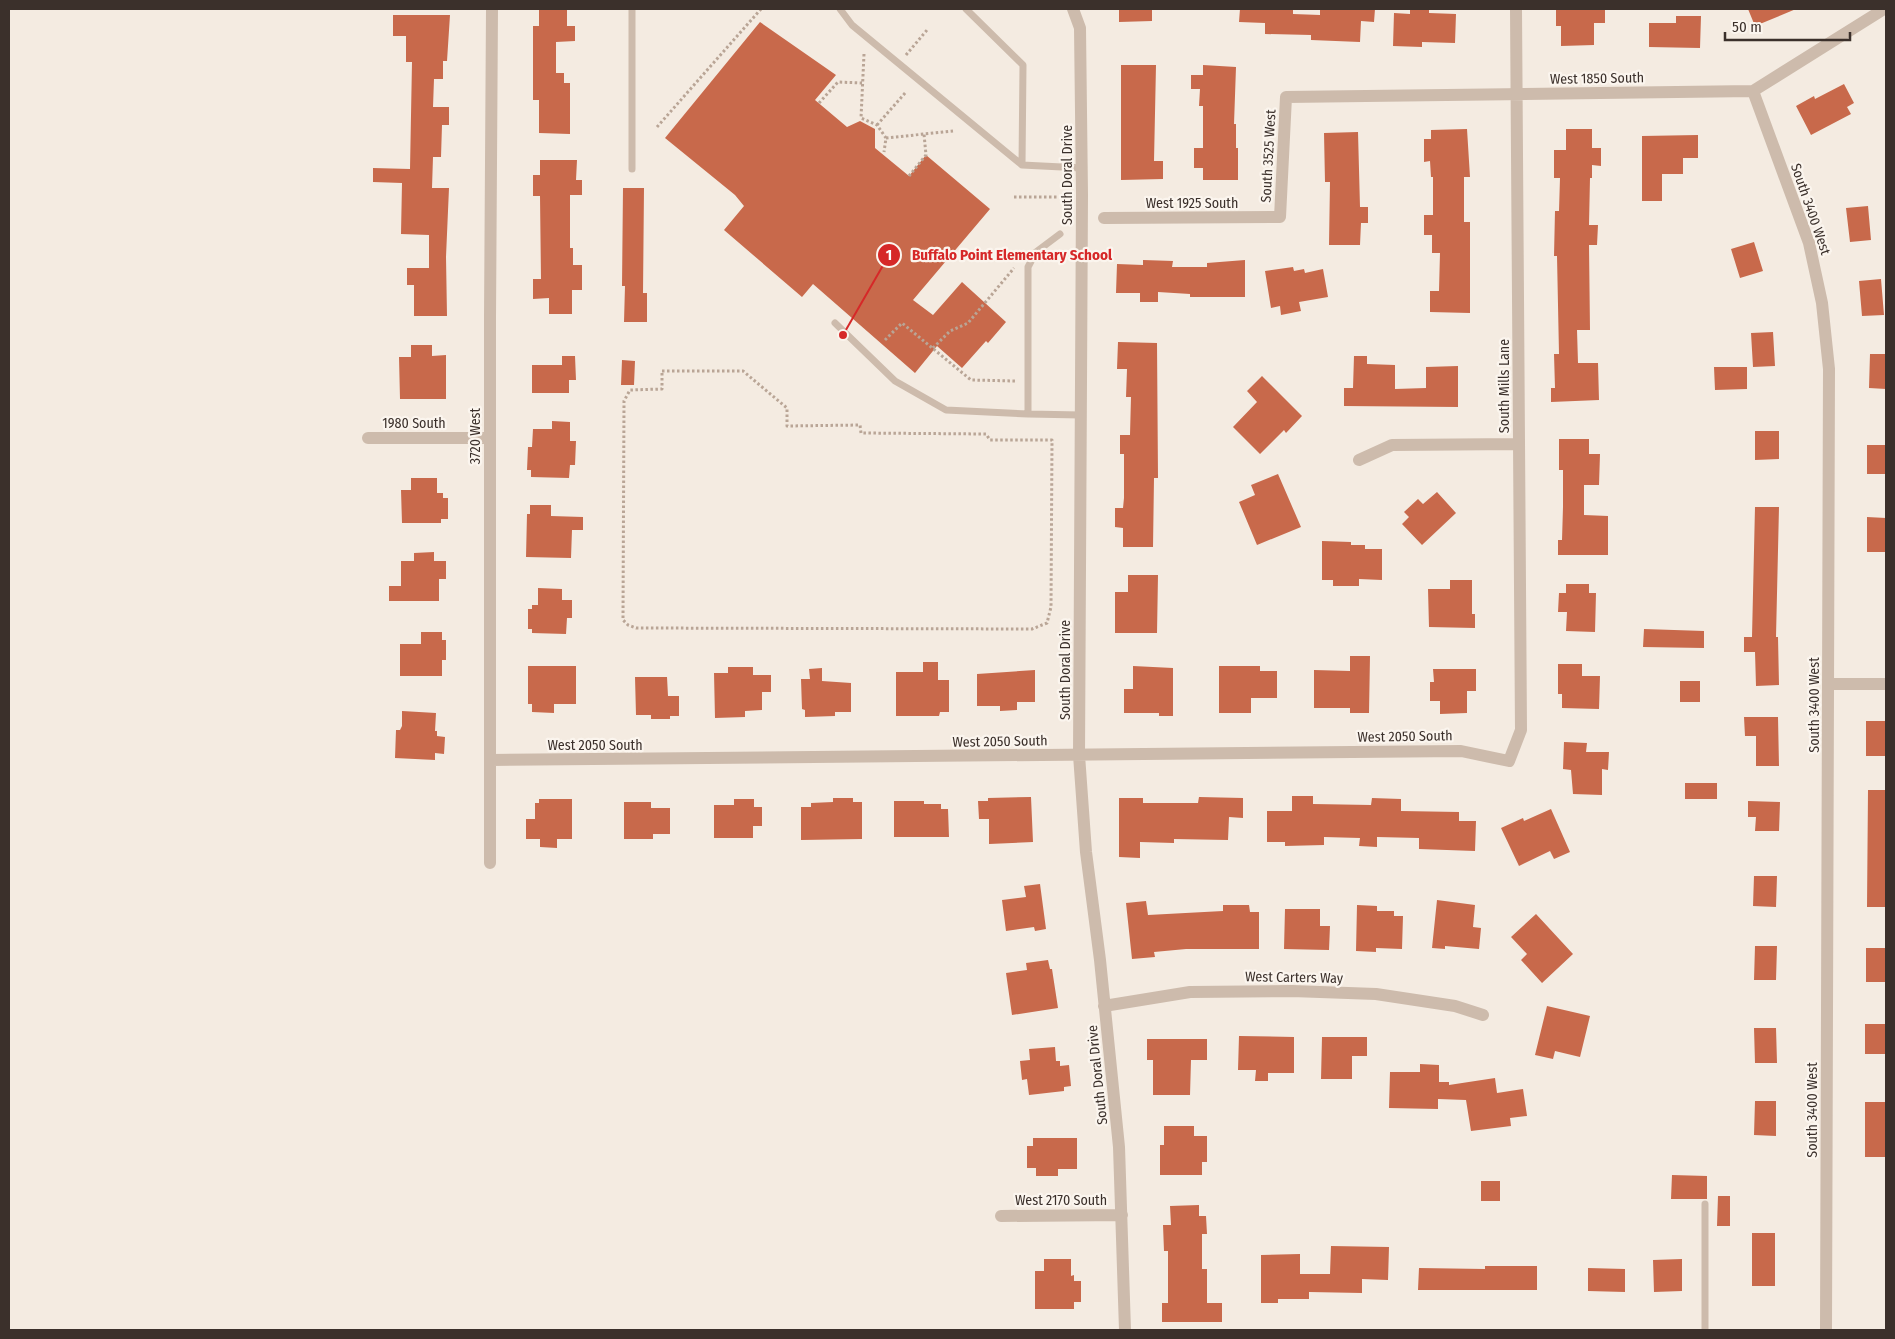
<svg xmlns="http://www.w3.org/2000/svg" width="1895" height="1339" font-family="'Fira Sans Condensed',sans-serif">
  <rect width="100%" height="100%" fill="#f4ebe1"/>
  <!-- building -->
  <path fill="#c8694b" d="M539,9H567V26H575V41L556,42V73H564V83H570V134L539,133V100H533V26H539Z
    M1119,9H1152V21L1119,22Z
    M1240,9H1293V14L1320,15V9H1375L1374,22L1361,21L1360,42L1311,40V35L1265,34V23L1239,22Z
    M1410,9H1429V13L1456,14L1455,43L1422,42V47L1393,46L1394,13L1410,14Z
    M1556,9H1605V23H1594V45L1561,46V26H1556Z
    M1748,9H1796L1755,26Z
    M393,15H450L447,61H443V79H434L433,107H449V125H442L441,157H433L432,188H449L446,257L447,316H414V285H407V268H429V235L401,234L402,183L373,182V168L410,169L412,62H406V36H393Z
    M1676,16H1701L1700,48L1649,47V23H1676Z
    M760,22L836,75L815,100L847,127L860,121L875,129V148L909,176L926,155L990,209L913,300L933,315L962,282L1006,322L988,343L986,341L962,368L937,346L915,373L813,284L802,297L724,230L744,206L735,195L665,138Z
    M1121,65H1156L1154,161H1163V179L1121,180Z
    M1203,65L1236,67L1234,124H1236V148H1238V180H1203V168H1194V148H1203V106H1199L1200,89H1191V75H1203Z
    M1844,84L1854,103L1847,107L1851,114L1811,135L1796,106L1814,96L1815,99Z
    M1467,129L1470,177H1464V222H1470V313L1430,312V291H1439L1440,253H1432V235H1424V215H1433V177H1431L1430,161L1424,162V139H1431V130Z
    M1566,129H1592V148H1601V166L1592,165V178H1590L1589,225H1598L1597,245H1589L1590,330H1577L1578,363H1598L1599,400L1551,402V388H1555L1554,354H1559L1557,256H1554L1555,211H1559L1560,178H1554V150H1566Z
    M1358,132L1360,207H1368V223H1361L1360,245H1329L1330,182H1325L1324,133Z
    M1698,135V158H1683V174H1662V201H1642V136Z
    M540,160H577L576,180H582V195H570V248H573V265H582V290H572V314H549V298L533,299V279H541L540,196H533V175H540Z
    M623,188H644L643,293H647V322H624L625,286H622Z
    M1868,206L1871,240L1850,242L1846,208Z
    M1754,242L1763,271L1740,278L1731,249Z
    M1143,260L1173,261L1172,267H1207V263L1245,260V297H1190V294L1158,292V302H1140V293H1116L1117,264L1143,265Z
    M1293,267L1294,271L1304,269L1305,273L1323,269L1328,297L1299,302L1301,311L1281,315L1280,306L1271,308L1265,271Z
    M1881,279L1884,315L1862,316L1859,281Z
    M1773,332L1775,366L1753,367L1751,333Z
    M1118,342L1157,343L1158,478H1154L1153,547H1123V528L1115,527V508H1123L1124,498V454H1120V435H1130L1131,397H1126L1127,369H1117Z
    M411,345H432V356L446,355V399H400L399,357H411Z
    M1870,354H1886V389L1869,388Z
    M562,356H575L576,380H569V393H532V365H562Z
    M1354,356H1367V364L1395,365V389L1426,388V367L1458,366V407L1344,406V388H1353Z
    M622,360L635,361L634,385H621Z
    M1714,367H1747V389L1715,390Z
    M1262,376L1302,416L1286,433L1284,430L1260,454L1233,427L1257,402L1247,391Z
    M552,421L570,422V441H576L575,465H570L569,478L531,477V470H527L528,447H532L533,429H552Z
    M1755,431H1779V459L1755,460Z
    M1559,439H1589V454H1600L1599,485H1584V515L1608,516V555H1558V540H1562L1563,507V470H1559Z
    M1867,445H1886V474H1867Z
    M1278,474L1301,527L1257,545L1239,502L1255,495L1251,485Z
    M411,478H437V493H443V498H448V519H441V523H402L401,490H411Z
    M1437,492L1456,513L1422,545L1402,524L1409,517L1404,512L1418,499L1423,504Z
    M530,505H551V516L583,517V530H572L571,558L526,557L527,514H530Z
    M1755,507H1779L1776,637H1778L1779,685L1756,686L1755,652H1744V637H1752Z
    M1867,517L1886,518V552H1867Z
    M1322,541L1351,542V545H1365V549H1382V580L1359,579V586H1333V580H1322Z
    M434,552V561H446V579H439V601H389V586H401V561H414V553Z
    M1128,575H1158L1157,633H1115V592H1128Z
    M1450,580H1472V614H1475V628L1429,627L1428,589H1450Z
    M1566,584H1589V593H1596L1595,632L1566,631L1567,612H1558L1559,593H1566Z
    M538,588L562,589V600H572V618H567L566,634L532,633V629H528V609H532V605H538Z
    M1644,629L1704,631V648L1643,647Z
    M421,632H442V640H446V660H442V676H400V644H421Z
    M1350,656H1370L1369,713H1350V708H1314V670L1350,671Z
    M923,662H938V680H949V712H940L939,716H896V672H923Z
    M1558,664H1582V676H1600L1599,709L1562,708V694H1558Z
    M528,666H576V704H554V713L532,712V704H528Z
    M1133,666L1173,668V716H1159V713H1124V689H1133Z
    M1219,666H1260V671H1277V698H1251V713H1219Z
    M728,667H753V675H771V692H762V710L745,711V717L715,718L714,673H728Z
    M822,668V681L851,683V712H835V716L805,717V710L802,709L801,679H810L809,669Z
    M1433,669H1476V691H1467V713L1440,714V701H1430V682H1434Z
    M1035,670V702H1017V710L1000,711V706H977V674Z
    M635,677H667L668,696H679V716H670V719H651V715H636Z
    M1680,681H1700V702H1680Z
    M402,711L436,713L435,731H437V736L445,737L444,754L435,753V760L395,758L396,730H400L402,726Z
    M1744,717H1778L1779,766H1756V736H1745Z
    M1866,721H1886V756H1866Z
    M1564,742L1587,743L1586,752H1609L1608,770L1602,769V795L1573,794L1571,770L1563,769Z
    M1685,783H1717V799H1685Z
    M1868,790H1886V907H1867Z
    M1292,796H1313V804L1371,805L1372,798L1401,799V811L1459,812V821H1476L1475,851L1419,849V838L1377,837V847L1359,846L1360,838L1324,837V845L1285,846V842H1267V811H1292Z
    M1031,797L1033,842L989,844V819H979L978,801H988V798Z
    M1199,797L1243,798V818L1229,817L1228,840L1174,839V843L1140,842V858L1119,857V798H1143V803H1198Z
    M833,798H853V802H862V839L801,840V807H811V803L833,802Z
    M539,799H572V839H557V848L540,847V839H526V819H535V803H539Z
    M734,799H754V807H762V826H753V838H714V805H734Z
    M894,801H924V804H941V809H948L949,837H894Z
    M1748,801L1780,802L1779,831H1755L1756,817H1748Z
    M624,802H651V808H670V834H653V839H624Z
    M1551,809L1570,852L1554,859L1550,851L1519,866L1501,828L1523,818L1524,821Z
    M1754,876H1777L1776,907L1753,906Z
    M1040,884L1046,929L1035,931L1034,927L1006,931L1002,900L1026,897L1024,886Z
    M1437,900L1475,905L1473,927L1481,928L1479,949L1445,946V949L1432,948Z
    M1146,901L1148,915L1223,911V905H1249L1250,912H1259V949H1186L1154,952L1155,957L1132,959L1126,903Z
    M1357,905L1377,906V911H1394V916H1403L1402,949L1376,948V952L1356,951Z
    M1285,909H1320V926H1330L1329,950L1284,949Z
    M1536,914L1573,954L1542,983L1521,960L1527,954L1511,937Z
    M1755,946H1777L1776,980H1754Z
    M1866,948H1886V982H1866Z
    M1048,960L1050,969H1052L1058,1008L1012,1015L1006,973L1027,970L1026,963Z
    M1547,1006L1590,1016L1580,1057L1555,1051L1553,1059L1535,1055Z
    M1865,1024H1886V1054H1865Z
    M1754,1028H1776L1777,1063H1755Z
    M1239,1036L1294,1037V1073H1268V1081H1255L1256,1070H1238Z
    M1322,1037H1367V1056H1352V1079H1321Z
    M1147,1039H1207V1060H1191L1190,1095H1153V1060H1147Z
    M1055,1047L1056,1061H1060V1066L1069,1065L1071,1086L1064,1087V1091L1029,1095L1027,1079L1022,1080L1020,1061L1030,1060L1029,1049Z
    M1420,1064L1439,1065V1082H1449V1085L1495,1078L1497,1093L1523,1089L1527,1116L1510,1118L1511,1126L1471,1131L1466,1100L1438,1099V1109L1389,1108L1390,1072H1420Z
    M1755,1101H1776V1136L1754,1135Z
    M1865,1102H1886V1157H1865Z
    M1164,1126H1194V1136H1207V1162H1202V1175H1160V1145H1164Z
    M1033,1138H1077V1169H1058V1176H1036V1168H1027V1146H1033Z
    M1672,1175L1707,1176V1199H1671Z
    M1481,1181H1500V1201H1481Z
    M1718,1196H1730V1226H1717Z
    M1199,1205V1216H1206L1207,1234H1202V1269H1207V1303H1222V1322H1162V1303H1168V1251H1164L1163,1225H1171L1170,1206Z
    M1752,1233H1775V1286H1752Z
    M1331,1246L1389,1247L1388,1280L1362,1279V1293L1309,1292V1299H1278V1303H1261V1255L1300,1254V1274H1330Z
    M1044,1259H1071V1276L1074,1275V1281H1081V1302H1074V1309H1035V1271H1044Z
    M1682,1259V1291L1654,1292L1653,1260Z
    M1485,1266H1537V1290H1418L1419,1268L1485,1269Z
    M1588,1268L1625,1269V1292L1588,1291Z"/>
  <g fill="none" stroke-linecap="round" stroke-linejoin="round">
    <!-- path -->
    <path stroke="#b9a596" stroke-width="3" stroke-dasharray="2.5 2.5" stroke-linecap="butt" d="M864,54L861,118L877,125L886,138L884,152
      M906,55L927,30
      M819,103L838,82L862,83
      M877,125L906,92
      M657,127L761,9
      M886,138L953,131
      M909,176L926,155L924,134
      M1014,197H1059
      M885,340L902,323L971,380L1015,381
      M933,348L950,331L968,323L1014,268
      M662,371H743L787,408V426L860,425L861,433L986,434L990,440H1052L1051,607L1047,623L1032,629L636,628L628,625L623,620L624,401L630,390L662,389Z"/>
    <!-- service -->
    <path stroke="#cdbbac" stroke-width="7" d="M632,9V169
      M840,9L852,25L1022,165L1082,168
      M966,9L1023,65L1022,165
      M1060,234L1036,252L1028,267V414L1081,415
      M835,323L895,381L946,410L1028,414
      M1705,1204V1330"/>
    <!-- minor -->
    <path stroke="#cdbbac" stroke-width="12" d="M1073,9L1080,28L1082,195L1079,755L1086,852L1100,960L1119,1147L1125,1330
      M1753,91L1809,243L1822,303L1829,369L1826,1330
      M1104,218L1280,217L1286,97L1753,91L1884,9
      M368,438H490
      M1359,460L1392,445L1519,444
      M1829,684H1886
      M491,760L1461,751L1509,761L1521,730L1516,9
      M490,863V318L492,9
      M1104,1006L1190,992L1292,991L1376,994L1455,1006L1483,1015
      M1001,1216L1122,1215"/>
  </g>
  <g text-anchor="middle" stroke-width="4.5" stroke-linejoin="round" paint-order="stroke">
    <!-- street labels -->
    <g font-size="14" fill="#3b302b" stroke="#fbf5ee">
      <text transform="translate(1597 78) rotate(-1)" y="5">West 1850 South</text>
      <text transform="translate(1268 156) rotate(-87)" y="5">South 3525 West</text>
      <text transform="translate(1067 175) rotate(-90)" y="5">South Doral Drive</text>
      <text x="1192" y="208">West 1925 South</text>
      <text transform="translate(1811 209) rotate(71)" y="5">South 3400 West</text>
      <text transform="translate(1504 386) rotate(-90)" y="5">South Mills Lane</text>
      <text x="414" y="428">1980 South</text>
      <text transform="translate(475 436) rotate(-90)" y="5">3720 West</text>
      <text transform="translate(1065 670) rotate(-90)" y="5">South Doral Drive</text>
      <text transform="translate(1814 705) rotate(-90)" y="5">South 3400 West</text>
      <text transform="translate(1405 736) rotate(-1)" y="5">West 2050 South</text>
      <text transform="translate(1000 741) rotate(-1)" y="5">West 2050 South</text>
      <text x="595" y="750">West 2050 South</text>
      <text transform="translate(1294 977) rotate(1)" y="5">West Carters Way</text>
      <text transform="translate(1097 1075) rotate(-96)" y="5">South Doral Drive</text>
      <text transform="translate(1812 1110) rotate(-90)" y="5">South 3400 West</text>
      <text x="1061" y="1205">West 2170 South</text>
    </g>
  </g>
  <!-- callouts -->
  <path fill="none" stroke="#d62828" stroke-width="2" d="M843 335L889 255"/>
  <g fill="#d62828" stroke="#fbf5ee" stroke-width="2">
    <circle cx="843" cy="335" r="5"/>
    <circle cx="889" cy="255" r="12"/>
  </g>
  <g font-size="15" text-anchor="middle" font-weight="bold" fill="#fff">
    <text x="889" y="260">1</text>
  </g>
  <g font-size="15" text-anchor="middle" font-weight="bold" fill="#d62828" stroke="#fbf5ee" stroke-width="4.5" stroke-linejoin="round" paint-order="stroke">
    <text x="1012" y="260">Buffalo Point Elementary School</text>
  </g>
  <!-- border -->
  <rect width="1895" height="1339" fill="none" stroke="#3b302b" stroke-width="20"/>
  <!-- scale -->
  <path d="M1725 32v8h125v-8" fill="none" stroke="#3b302b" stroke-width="2.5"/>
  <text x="1732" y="32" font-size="15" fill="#3b302b" stroke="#fbf5ee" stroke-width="4" paint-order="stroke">50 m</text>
</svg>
